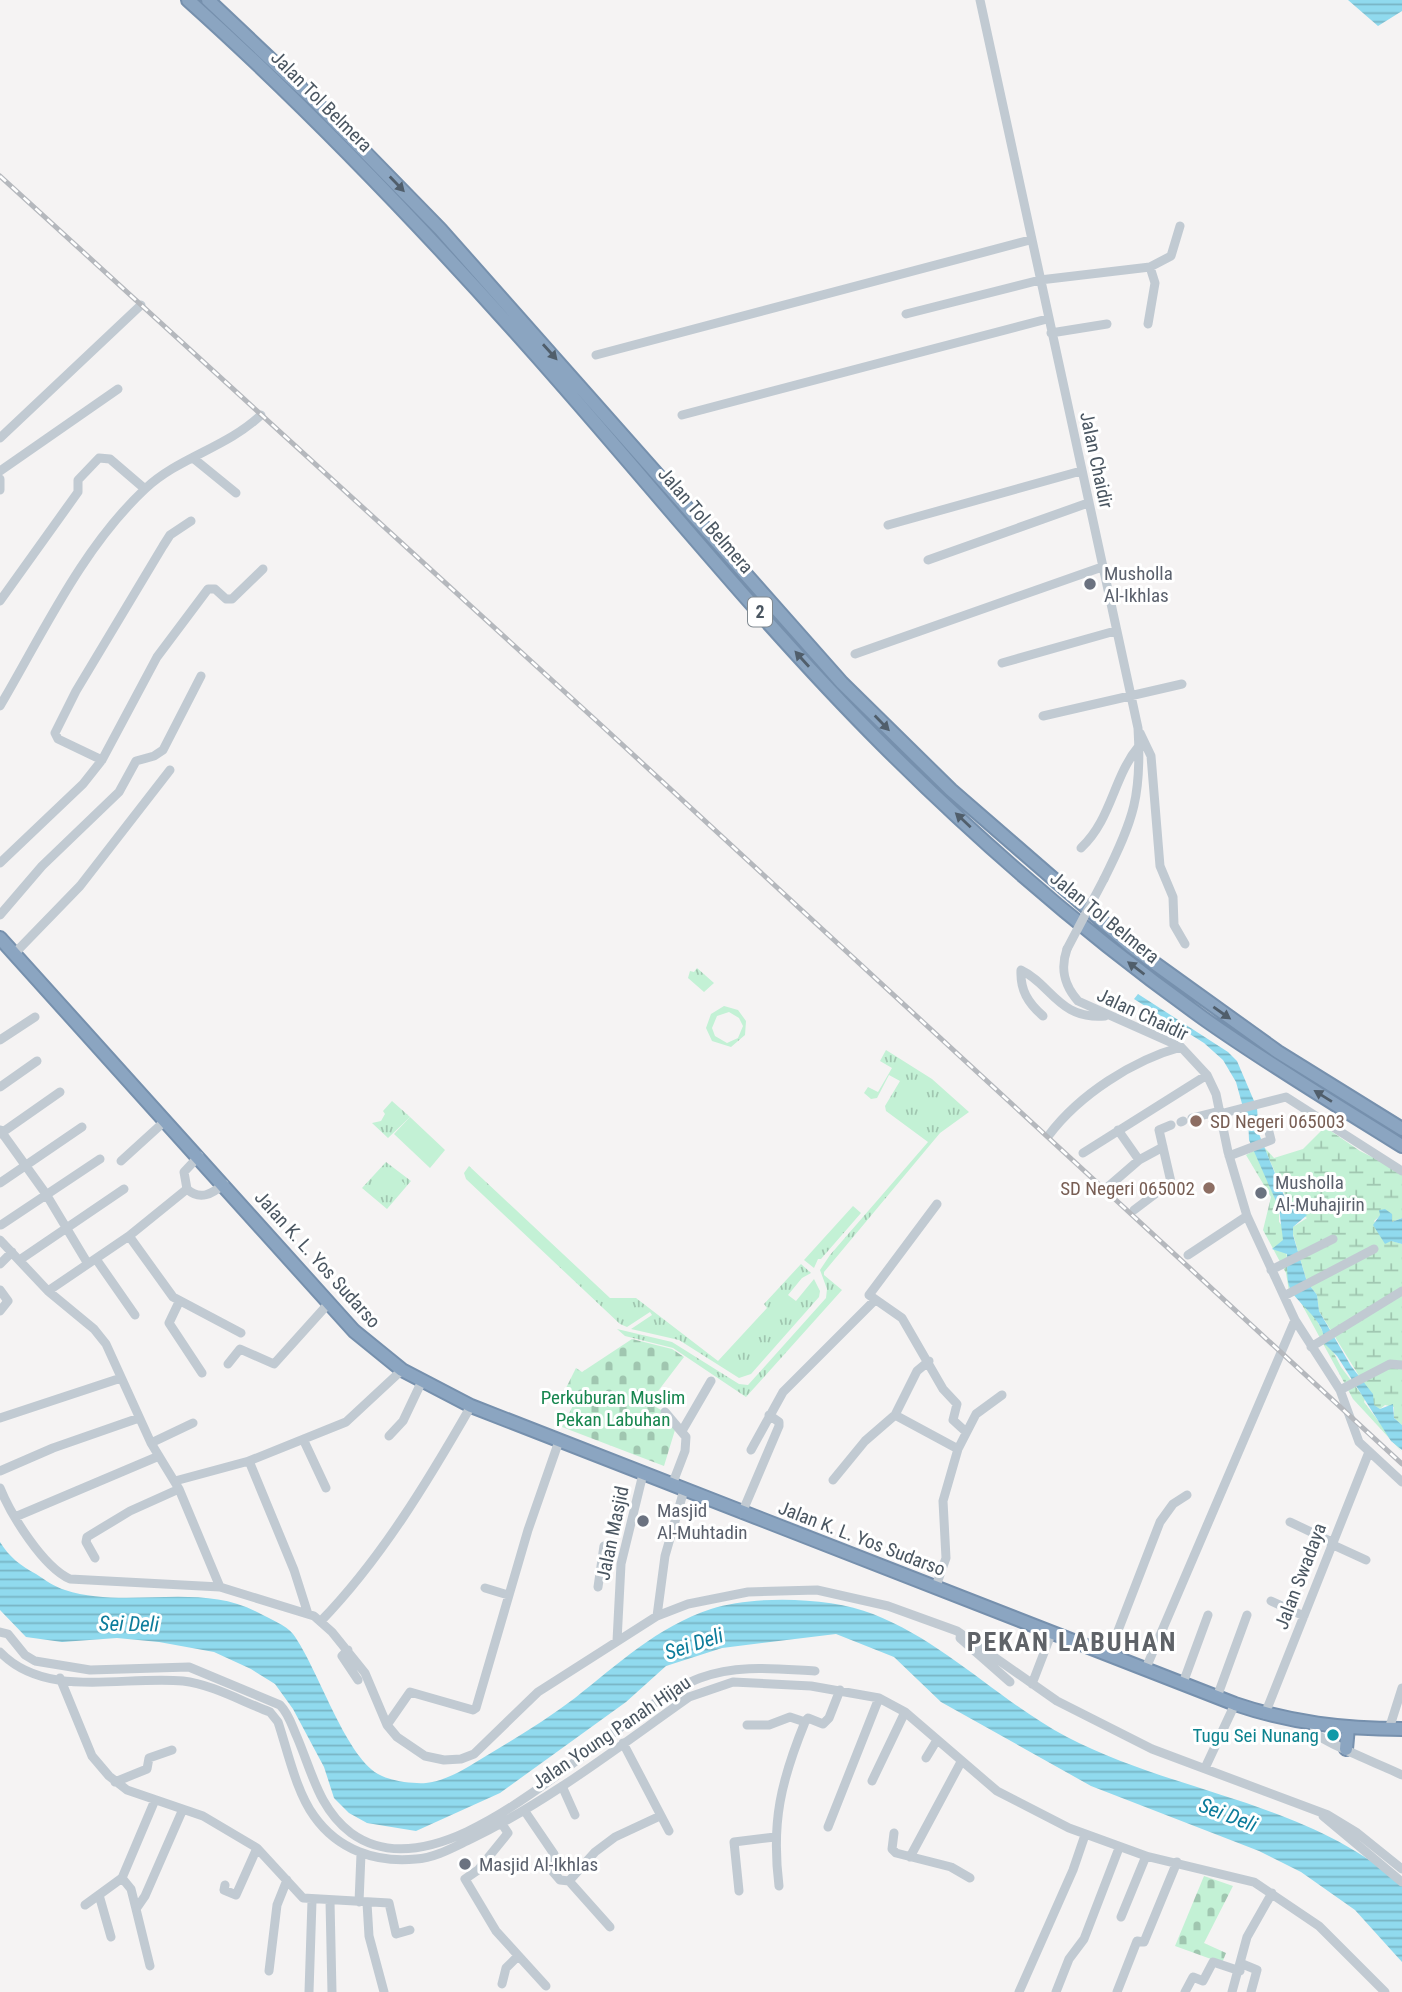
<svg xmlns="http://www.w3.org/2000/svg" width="1402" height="1992" font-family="'Roboto Condensed',sans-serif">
  <defs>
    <pattern id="grass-tufts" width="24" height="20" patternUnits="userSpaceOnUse" patternTransform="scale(1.75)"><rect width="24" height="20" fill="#c3f1d5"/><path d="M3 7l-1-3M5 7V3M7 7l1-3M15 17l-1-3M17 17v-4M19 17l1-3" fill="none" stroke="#a0c6b0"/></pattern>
    <pattern id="wetland-marsh" width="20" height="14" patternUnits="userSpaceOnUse" patternTransform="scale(1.75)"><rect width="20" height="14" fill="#c3f1d5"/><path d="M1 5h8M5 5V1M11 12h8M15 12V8" fill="none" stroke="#a0c6b0"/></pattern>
    <pattern id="cemetery-stones" width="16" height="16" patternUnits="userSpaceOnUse" patternTransform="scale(1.75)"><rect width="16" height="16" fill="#c3f1d5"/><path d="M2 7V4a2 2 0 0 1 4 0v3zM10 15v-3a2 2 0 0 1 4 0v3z" fill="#a0c6b0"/></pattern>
    <pattern id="water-rules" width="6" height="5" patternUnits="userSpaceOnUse" patternTransform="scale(1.75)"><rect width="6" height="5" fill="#90daee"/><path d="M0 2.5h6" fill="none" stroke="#78b4c4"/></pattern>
  </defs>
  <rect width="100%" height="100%" fill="#f5f3f3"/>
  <!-- grass -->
  <path fill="url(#grass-tufts)" fill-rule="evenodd" d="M697,968L714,983L704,992L688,978L690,971L694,972Z
    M724,1006L738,1010L746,1021L745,1035L731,1047L712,1041L706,1028L711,1014ZM729,1012L739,1018L743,1026L738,1038L727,1043L715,1036L712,1028L717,1016Z
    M886,1050L932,1079L969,1112L940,1133L824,1272V1275L842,1290L746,1397L673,1348L625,1336L617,1329L672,1342L739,1384L748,1385L826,1298L827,1289L820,1270L830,1255L928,1142L886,1111L885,1106L900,1081L889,1075L877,1098L871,1099L864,1093L868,1087L878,1092L892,1068L880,1061Z
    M392,1101L410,1117L388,1138L372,1123L381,1121L385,1114L383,1111Z
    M386,1162L411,1181L387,1209L362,1188Z
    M469,1166L610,1298H636L718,1361L767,1308L764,1304L801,1264L811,1273L802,1278L788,1295L796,1301L814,1279L820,1291L819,1297L751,1374L739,1378L679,1340L631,1329L652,1315L650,1312L627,1327L620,1324L466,1179L464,1173Z
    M853,1206L861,1213L821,1259H818L814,1268L804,1260Z"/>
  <!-- wetland -->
  <path fill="url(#wetland-marsh)" d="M1325,1127L1360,1151L1402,1172V1218L1392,1222L1386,1212L1380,1211L1381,1215L1374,1221L1392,1241L1402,1244V1425L1394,1418V1407L1385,1405L1380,1409L1373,1405L1369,1392L1319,1311L1317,1295L1307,1282L1293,1234V1227L1307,1218L1290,1207L1264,1147L1274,1158L1303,1149Z
    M1255,1150L1279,1208V1222L1284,1228L1290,1290L1314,1315L1341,1367L1365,1399L1364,1402L1402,1452L1353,1399L1300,1301L1289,1291L1286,1273L1263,1230L1271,1197L1246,1155Z"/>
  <!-- cemetery -->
  <path fill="url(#cemetery-stones)" d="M632,1339L672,1349L684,1357L649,1403L661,1410L675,1430L664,1466L562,1427L579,1394L566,1388L576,1368L582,1372Z
    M1204,1876L1233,1886L1204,1943L1226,1953L1222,1963L1175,1946Z"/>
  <!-- pitch -->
  <path fill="#c3f1d5" d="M410,1117L445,1150L430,1168L394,1134Z
    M385,1166L405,1184L395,1194L375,1176Z"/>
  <!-- water -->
  <path fill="url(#water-rules)" d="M1348,0H1402V11L1378,26Z
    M1138,994L1228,1052L1237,1061L1257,1108L1259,1134L1285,1198L1290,1207L1307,1215L1293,1227V1235L1307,1282L1317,1295L1319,1311L1351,1366L1373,1394L1374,1405L1380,1409L1393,1404L1394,1418L1402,1425V1450L1391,1441L1337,1356L1324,1343C1326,1322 1303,1309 1292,1292C1285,1281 1288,1265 1287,1254L1272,1249L1283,1240L1279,1208L1249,1140L1248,1116L1244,1111L1236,1082L1223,1060L1204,1043L1134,999Z
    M1385,1209L1392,1214V1222L1402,1218V1244L1391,1241L1385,1244L1373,1225L1380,1215L1379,1210Z
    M0,1542C9,1557 21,1566 36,1574C45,1580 55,1587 65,1590C127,1610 200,1581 259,1613C270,1619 286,1625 293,1634C318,1668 344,1754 378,1774C390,1781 413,1784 426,1783C447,1781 468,1767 486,1756C516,1738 546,1720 575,1698C618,1664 657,1627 711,1609C755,1595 830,1597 873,1614C945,1642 999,1701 1067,1737C1176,1794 1307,1801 1402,1885V1962L1355,1910L1301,1872L1259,1851L1091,1786L941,1702L894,1657L836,1634L722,1648L666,1666L626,1702L500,1793L416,1831L367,1823L349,1813L334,1798L324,1767L293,1709L275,1684L251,1669L214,1652L159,1642L117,1638L62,1642L26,1637L0,1610Z"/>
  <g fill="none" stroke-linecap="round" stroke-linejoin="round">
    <defs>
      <path id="highway" d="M188,0C322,120 445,251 564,387C669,507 770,632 883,745C982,844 1090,937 1203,1018C1268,1064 1335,1104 1402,1146
        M208,0L316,102L440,229L842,683L951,790L1132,947L1278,1052L1402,1129
        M0,938L354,1331L402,1370L471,1406L1235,1704C1291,1723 1344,1729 1402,1729
        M1346,1749L1348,1727"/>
    </defs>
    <!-- highway casing -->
    <use href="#highway" stroke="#7690ad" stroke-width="16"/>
    <!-- minor -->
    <path stroke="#c1cad2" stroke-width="9" d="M980,0L1138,728C1142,795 1134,819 1104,879
      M906,314L1040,280L1150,267L1171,256L1180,226
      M1148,324L1155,283L1150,267
      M1051,333L1107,324
      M596,355L1030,240
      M682,415L1047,319
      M0,438L141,305
      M193,458L236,493
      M0,471L118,389
      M0,479V490
      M888,525L1081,471
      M928,560L1088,503
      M0,601L78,492V480L99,458L110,459L145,489
      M855,654L1102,567
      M1002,663L1115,631
      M0,706C43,633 82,548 145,489C179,457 226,448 261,415
      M1043,716L1182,684
      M1140,733L1151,756L1160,866L1173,897L1174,925L1185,944
      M102,760L58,739L55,733L76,691L163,546L170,535L191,521
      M1081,848C1112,819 1113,777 1139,746
      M0,863L83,784L102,760L157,657L208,589H215L226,599H232L263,569
      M0,915L42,866L119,792L136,761L154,756L163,750L201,676
      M1067,949C1060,969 1064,985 1078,1001L1181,1047L1207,1075L1216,1094L1228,1152L1247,1216L1295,1320L1146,1668
      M14,954L80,886L170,770
      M1043,1016C1028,1003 1020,990 1021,970C1051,984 1059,1020 1105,1016
      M0,1040L35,1017
      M0,1087L37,1061
      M1220,1114L1286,1097L1402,1171
      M1192,1118L1220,1111
      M1181,1122L1183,1121
      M0,1130L46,1194L88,1264
      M1118,1130L1139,1160
      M0,1134L60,1092
      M1049,1135C1079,1095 1133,1060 1181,1047
      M1083,1153L1207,1075
      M199,1156L184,1172L187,1189C200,1201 212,1194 224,1184
      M1229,1156L1271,1140L1267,1124
      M121,1161L165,1121
      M0,1183L82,1127
      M1109,1186L1139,1160L1163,1147
      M937,1204L869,1295L902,1318L943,1389L957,1404L953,1420L965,1431
      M1134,1210L1171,1182L1159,1130L1171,1125
      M1,1225L100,1159
      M129,1236L173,1297L241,1333
      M0,1240L48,1291L94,1329L106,1344L151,1443L179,1489L220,1587
      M1188,1255L1247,1216
      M21,1259L124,1189
      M96,1259L135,1315
      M0,1264L12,1252
      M1271,1270L1333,1239
      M0,1290L8,1301L0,1311
      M48,1291L129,1236L187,1189
      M1284,1296L1374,1249
      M179,1302L169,1323L202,1373
      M1295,1320L1340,1390L1359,1442L1402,1482
      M1311,1347L1402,1291
      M929,1361L917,1371L895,1415L958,1449
      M228,1364L240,1349L274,1364L328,1304
      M1340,1390L1390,1364L1402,1365
      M665,1412L686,1437L685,1451L672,1485
      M0,1418L121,1378
      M682,1431L711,1381
      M389,1436L403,1421L422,1381
      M304,1441L326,1488
      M151,1443L193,1423
      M751,1450L783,1392L874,1301
      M249,1461L294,1570L308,1614
      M0,1471L53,1448L139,1418
      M833,1480L865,1441L895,1415
      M175,1481L249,1461L346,1422L402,1370
      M0,1488C11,1515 43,1567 70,1579L220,1587L314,1616L332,1632L365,1673L387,1725L397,1737L425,1756L444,1760L461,1759L474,1754L538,1692L657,1616L688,1604L748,1592L817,1590L888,1606L957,1631L1057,1701L1152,1749L1328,1815L1356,1832L1402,1869
      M742,1513L779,1426V1422L769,1415
      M15,1517L159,1456
      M1290,1522L1332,1542
      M1331,1544L1366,1560
      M95,1558L86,1542L87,1537L130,1511L179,1489
      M936,1586L946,1558L943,1501L958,1449L976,1414L1002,1395
      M598,1587L604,1546
      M485,1588L508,1595
      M1271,1601L1304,1616
      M657,1616L665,1556L684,1490
      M321,1621C381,1559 428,1481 471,1406
      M0,1632L8,1634L25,1655L35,1661L90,1670L189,1667L280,1705C289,1714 292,1726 297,1737C312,1772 319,1809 351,1833C450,1905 610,1712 700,1678C738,1664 776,1669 815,1671
      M960,1638L1010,1682
      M617,1641L621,1564L643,1474
      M348,1650L342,1656L358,1680
      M0,1652C46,1700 125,1675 183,1681C211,1684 243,1702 270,1712L278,1722C288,1752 296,1791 314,1816C338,1850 376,1863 416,1859C435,1858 454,1847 471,1839C549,1801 618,1747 689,1697L733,1682L811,1686L879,1698L905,1712L997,1791L1069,1828L1146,1856L1254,1882L1319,1926L1385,1992
      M1109,1654L1160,1522L1173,1504L1187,1495
      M60,1678L92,1756L109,1776L127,1790L203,1816L257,1848L303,1898L389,1903L396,1934L410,1930
      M1183,1683L1208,1615
      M1032,1684L1052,1632
      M1217,1697L1247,1615
      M1265,1714L1369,1452
      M387,1725L410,1692L473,1710L476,1708L528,1530L559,1441
      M747,1725H769L790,1717L805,1722L808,1718L823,1724L829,1718L840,1690
      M1315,1725L1314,1732C1326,1744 1382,1765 1402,1775
      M1389,1729L1402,1688
      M623,1743L669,1831
      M926,1758L937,1740
      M1205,1768L1235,1704
      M872,1781L905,1712
      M115,1782L147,1769L149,1758L172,1750
      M562,1786L575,1815
      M524,1810L554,1854L548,1866L560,1880L569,1881L610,1927
      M1323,1816L1402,1882
      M502,1824L508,1833L478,1870L465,1879L496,1931L546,1986
      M828,1827L879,1698
      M894,1833L892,1849L896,1853L951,1867L970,1878
      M910,1857L961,1762
      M122,1878L131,1889L136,1909
      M569,1881L595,1852L615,1837L660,1816
      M225,1885L224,1890L236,1895L257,1848
      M779,1886C771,1822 781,1781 805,1722
      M739,1891L734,1842L775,1837
      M99,1895L111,1937
      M330,1901L332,1992
      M359,1902L361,1854
      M367,1903L369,1936L384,1992
      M85,1905L122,1878L155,1800
      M1121,1917L1146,1856
      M1240,1963L1257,1970L1251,1992
      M150,1966L136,1909L145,1896L183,1809
      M269,1971L277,1905L287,1880
      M502,1984L506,1968L517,1957
      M309,1992L312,1901
      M1019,1992L1073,1870L1085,1835
      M1056,1992L1069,1959L1084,1939L1119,1848
      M1117,1992L1137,1941L1144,1942L1177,1862
      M1185,1992L1193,1977L1203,1981L1213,1962L1240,1971
      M1232,1992L1247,1937L1272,1893"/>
    <!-- highway -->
    <use href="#highway" stroke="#8ba5c1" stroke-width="12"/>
    <defs>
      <path id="rail" d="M0,176L601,725L1402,1464"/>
    </defs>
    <!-- rail casing -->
    <use href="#rail" stroke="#b5b8bd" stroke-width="5"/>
    <!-- rail -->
    <use href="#rail" stroke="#fff" stroke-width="2.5" stroke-dasharray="8" stroke-linecap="butt"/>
    <!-- minor-bridge -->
    <path stroke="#c1cad2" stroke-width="9" d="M1067,949L1104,879"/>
  </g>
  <!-- one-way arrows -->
  <defs><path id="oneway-solid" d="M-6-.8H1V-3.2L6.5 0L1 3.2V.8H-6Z" transform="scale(1.75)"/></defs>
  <g fill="#505e6b">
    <use href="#oneway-solid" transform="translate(397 184) rotate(46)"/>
    <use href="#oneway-solid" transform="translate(550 352) rotate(48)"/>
    <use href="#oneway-solid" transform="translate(802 659) rotate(-132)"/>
    <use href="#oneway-solid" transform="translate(882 723) rotate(46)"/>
    <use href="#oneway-solid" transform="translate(963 820) rotate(-137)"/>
    <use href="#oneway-solid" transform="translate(1136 968) rotate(-143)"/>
    <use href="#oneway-solid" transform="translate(1222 1013) rotate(35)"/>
    <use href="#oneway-solid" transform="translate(1323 1096) rotate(-148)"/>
  </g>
  <!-- markers -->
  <g fill="#6b7280" stroke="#fff" stroke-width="2.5">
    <circle cx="1090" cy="584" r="7"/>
    <circle cx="1261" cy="1193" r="7"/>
    <circle cx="643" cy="1521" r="7"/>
    <circle cx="465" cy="1864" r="7"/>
  </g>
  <g fill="#8d6e63" stroke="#fff" stroke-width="2.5">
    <circle cx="1196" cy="1121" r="7"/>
    <circle cx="1209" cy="1188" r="7"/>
  </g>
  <circle fill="#0f9aa8" stroke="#fff" stroke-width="2.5" cx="1333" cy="1735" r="7"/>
  <g text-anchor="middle" stroke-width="6" stroke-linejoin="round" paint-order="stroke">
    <!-- shield labels -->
    <rect fill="#fff" stroke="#808990" stroke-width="2" x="748" y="597.5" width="24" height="29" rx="5"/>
    <g font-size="18" font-weight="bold" fill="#4a5661">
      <text x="760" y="618">2</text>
    </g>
    <!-- street labels -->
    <g font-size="19" fill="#4a5661" stroke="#fff">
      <text transform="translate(322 101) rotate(45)" y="7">Jalan Tol Belmera</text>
      <text transform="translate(1097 460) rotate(78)" y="7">Jalan Chaidir</text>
      <text transform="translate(706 520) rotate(49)" y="7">Jalan Tol Belmera</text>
      <text transform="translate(1105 917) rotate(39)" y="7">Jalan Tol Belmera</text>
      <text transform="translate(1143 1014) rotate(25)" y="7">Jalan Chaidir</text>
      <text transform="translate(318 1259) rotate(48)" y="7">Jalan K. L. Yos Sudarso</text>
      <text transform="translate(612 1533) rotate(-78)" y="7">Jalan Masjid</text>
      <text transform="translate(862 1538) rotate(21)" y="7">Jalan K. L. Yos Sudarso</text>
      <text transform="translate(1300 1576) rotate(-69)" y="7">Jalan Swadaya</text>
      <text transform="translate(611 1732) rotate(-34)" y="7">Jalan Young Panah Hijau</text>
    </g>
    <!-- worship labels -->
    <g font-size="19" fill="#5b616d" stroke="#fff" text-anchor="start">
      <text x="1104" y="580">Musholla<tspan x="1104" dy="22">Al-Ikhlas</tspan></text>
      <text x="1275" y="1189">Musholla<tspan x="1275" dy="22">Al-Muhajirin</tspan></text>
      <text x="657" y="1517">Masjid<tspan x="657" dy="22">Al-Muhtadin</tspan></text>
      <text x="479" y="1871">Masjid Al-Ikhlas</text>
    </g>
    <!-- education labels -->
    <g font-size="19" fill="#785e54" stroke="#fff" text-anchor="start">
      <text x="1210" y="1128">SD Negeri 065003</text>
      <text x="1195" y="1195" text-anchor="end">SD Negeri 065002</text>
    </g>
    <!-- park labels -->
    <g font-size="19" fill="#17864f" stroke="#fff">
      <text x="613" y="1404">Perkuburan Muslim<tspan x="613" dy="22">Pekan Labuhan</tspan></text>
    </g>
    <!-- culture labels -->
    <g font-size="19" fill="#0d838f" stroke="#fff" text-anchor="end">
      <text x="1319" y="1742">Tugu Sei Nunang</text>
    </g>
    <!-- water labels -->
    <g font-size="21" font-style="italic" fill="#0c7c9b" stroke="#fff">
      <text transform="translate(129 1624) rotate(1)" y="7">Sei Deli</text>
      <text transform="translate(694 1644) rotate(-18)" y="7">Sei Deli</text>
      <text transform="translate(1228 1815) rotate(21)" y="7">Sei Deli</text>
    </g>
    <!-- district labels -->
    <g font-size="26" font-weight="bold" letter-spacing="2" fill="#5f6368" stroke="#fff">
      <text x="1072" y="1651">PEKAN LABUHAN</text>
    </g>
  </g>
</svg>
